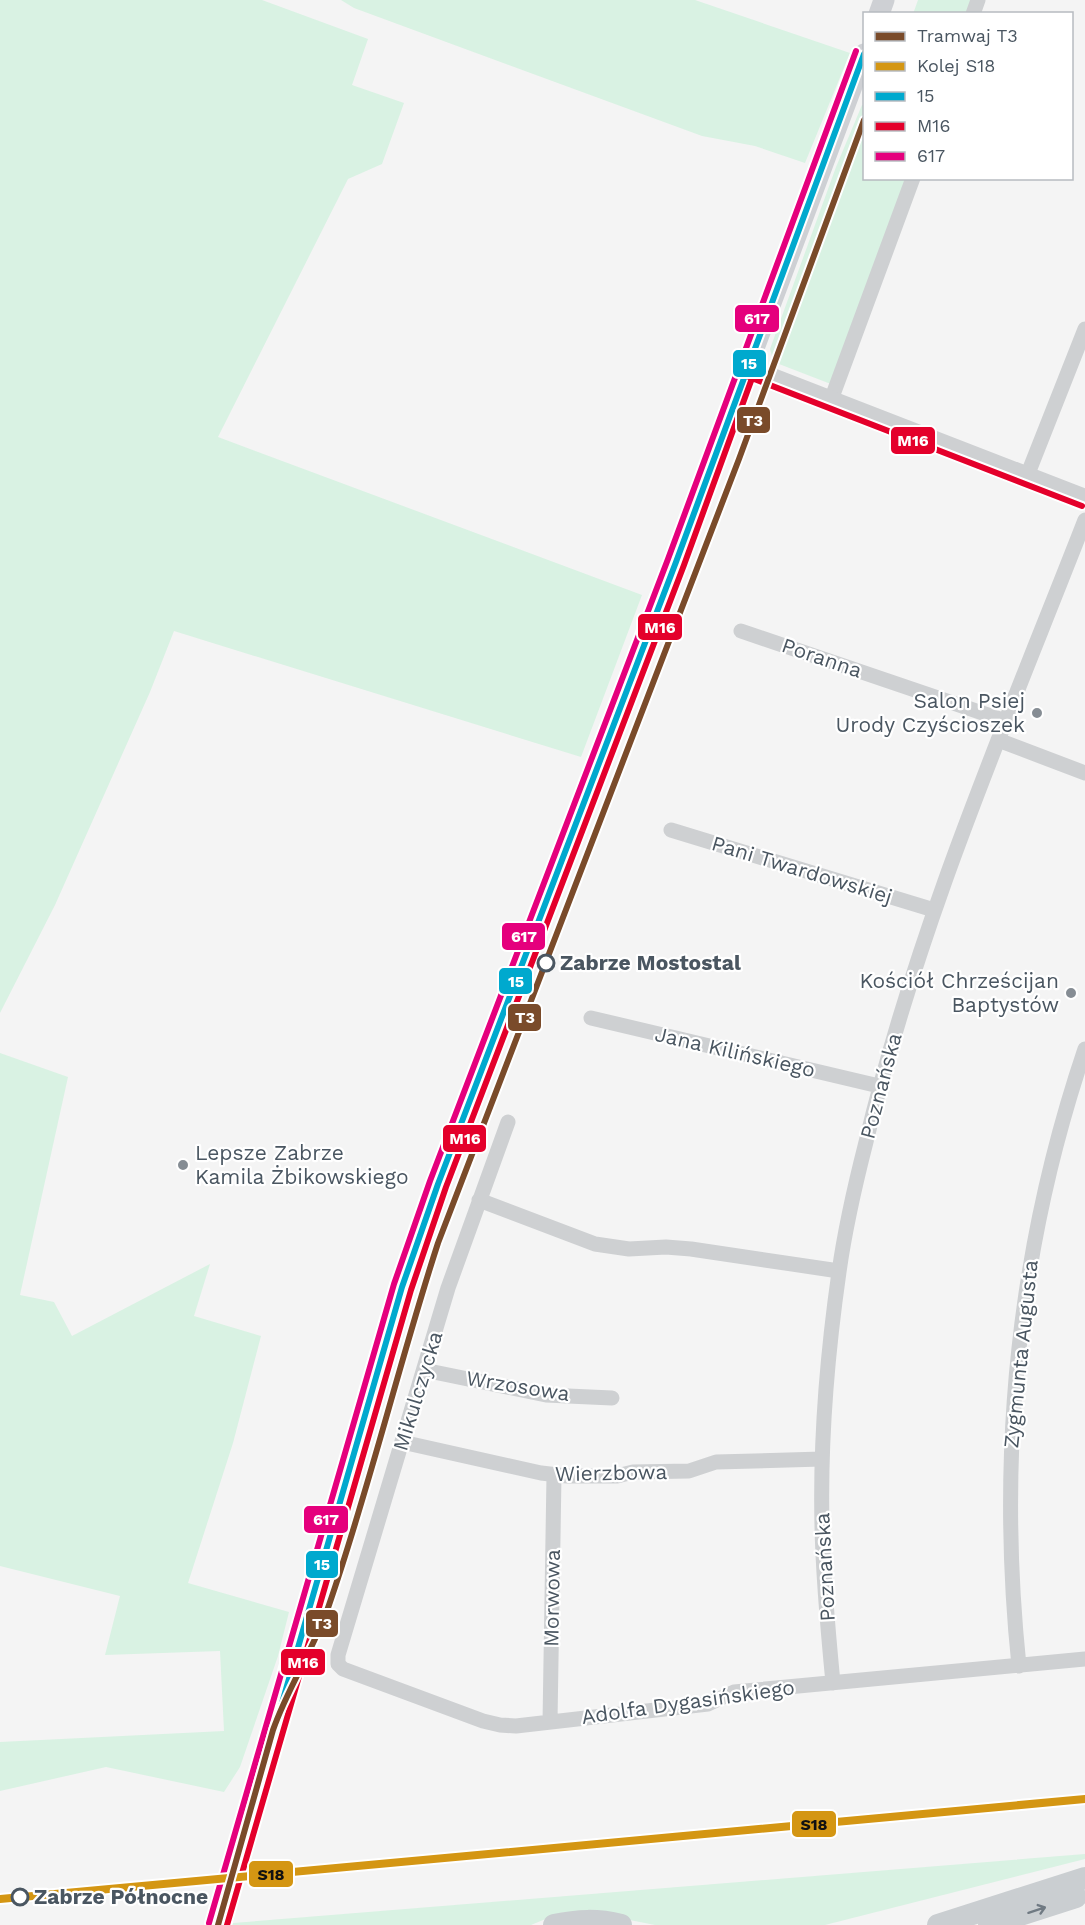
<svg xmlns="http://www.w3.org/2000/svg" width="1085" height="1925" font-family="'Work Sans',sans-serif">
  <rect width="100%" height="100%" fill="#f4f4f4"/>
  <!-- green -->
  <path fill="#d9f2e3" d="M0,0H262L368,39L352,85L404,103L382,164L348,179L218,437L642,595L581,757L174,631L150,692L55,905L0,1013Z
    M341,0H695L850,53L805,163L755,146L702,136L354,8Z
    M918,0H978L973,13L913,14Z
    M862,105L864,106V178L912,179L836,386L779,364L773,360L770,349L836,167Z
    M0,1053L68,1077L20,1295L54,1302L72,1336L210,1264L194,1316L261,1336L233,1443L188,1583L289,1612L278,1656L240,1767L224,1792L106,1767L0,1791V1742L224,1731L220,1651L105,1655L120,1596L0,1566Z
    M1085,1854V1859L825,1925H655L584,1911L560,1913L531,1925H232L233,1923Z"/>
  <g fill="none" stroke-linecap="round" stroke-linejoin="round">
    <!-- secondary-tunnel -->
    <path stroke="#d2d4d7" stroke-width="21" stroke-dasharray="21 10" stroke-linecap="butt" d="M220,1920L258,1782"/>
    <!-- minor -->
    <path stroke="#ced0d2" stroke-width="15" d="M973,14L978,0
      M831,400L913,178
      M1027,476L1085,329
      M741,631L1006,721
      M998,740L1085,773
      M671,830L934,910
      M591,1018L879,1086
      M508,1122L448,1288L338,1655V1664L343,1669L483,1721L500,1725L516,1726L708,1704L734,1692L1085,1659
      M479,1200L595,1244L629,1249L666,1247L691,1249L839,1271
      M424,1370L546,1395L612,1398
      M402,1442L541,1473L567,1476H617L633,1472L689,1471L716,1462L822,1459
      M1019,1666C997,1454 1017,1250 1085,1049
      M833,1683C828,1631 823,1578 822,1526C820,1442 827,1356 839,1272C845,1229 855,1185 866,1142C917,927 1005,725 1085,520
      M550,1722L554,1475"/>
    <!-- tertiary -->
    <path stroke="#ced0d2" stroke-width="18" d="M747,367L1085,498"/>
    <!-- secondary -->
    <path stroke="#ced0d4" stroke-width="21" d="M879,14L884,0
      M258,1782L402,1287L438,1184L676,562L747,367L864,54
      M218,1925L220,1920"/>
    <!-- primary -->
    <path stroke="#caced1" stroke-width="22" d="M554,1925C578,1920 597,1919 621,1925
      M938,1925L1085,1878
      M989,1925L1076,1897"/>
    <defs>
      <path id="bus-1" d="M218,1925L402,1287L438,1184L676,562L864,54"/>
      <path id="bus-2" d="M744,375L1082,506
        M227,1925L411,1290L446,1187L684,565L755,370"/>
      <path id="bus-3" d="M209,1923L394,1284L430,1181L668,559L856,51"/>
    </defs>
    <!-- bus-1 casing -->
    <use href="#bus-1" stroke="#fff" stroke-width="10"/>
    <!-- bus-2 casing -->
    <use href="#bus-2" stroke="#fff" stroke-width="10"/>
    <!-- bus-3 casing -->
    <use href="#bus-3" stroke="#fff" stroke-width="10"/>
    <!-- bus-1 -->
    <use href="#bus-1" stroke="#00a9ce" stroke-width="6"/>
    <!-- bus-2 -->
    <use href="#bus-2" stroke="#e4002b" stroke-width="6"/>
    <!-- bus-3 -->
    <use href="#bus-3" stroke="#e5007d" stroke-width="6"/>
    <defs>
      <path id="rail-1" d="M0,1899L1085,1799"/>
    </defs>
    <!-- rail-1 casing -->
    <use href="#rail-1" stroke="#fff" stroke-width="12"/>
    <!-- rail-1 -->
    <use href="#rail-1" stroke="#d49613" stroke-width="8"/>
    <defs>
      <path id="tram-1" d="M218,1925L273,1730C288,1687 314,1649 329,1605C370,1486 399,1363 438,1243L739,459L864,120"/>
    </defs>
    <!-- tram-1 casing -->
    <use href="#tram-1" stroke="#fff" stroke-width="10"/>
    <!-- tram-1 -->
    <use href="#tram-1" stroke="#7a4b2a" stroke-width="6"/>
  </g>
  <!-- one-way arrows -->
  <defs><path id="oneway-shaft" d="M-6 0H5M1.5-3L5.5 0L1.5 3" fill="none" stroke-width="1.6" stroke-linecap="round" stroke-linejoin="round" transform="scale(1.5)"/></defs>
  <use stroke="#707a83" href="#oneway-shaft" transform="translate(1037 1910) rotate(-18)"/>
  <!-- markers -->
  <g fill="#868d94" stroke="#fff" stroke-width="2">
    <circle cx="1037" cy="713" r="6"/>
    <circle cx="1071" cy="993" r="6"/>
    <circle cx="183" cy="1165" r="6"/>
  </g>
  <g fill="#fff" stroke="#4a5661" stroke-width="3">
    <circle cx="546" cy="963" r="8"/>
    <circle cx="20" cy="1897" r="8"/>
  </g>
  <g text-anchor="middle" stroke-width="4.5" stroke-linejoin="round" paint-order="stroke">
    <!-- street labels -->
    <g font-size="21" fill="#4a5661" stroke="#fff">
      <text transform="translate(822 658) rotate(19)" y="7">Poranna</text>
      <text transform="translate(802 870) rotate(17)" y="7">Pani Twardowskiej</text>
      <text transform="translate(735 1052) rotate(13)" y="7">Jana Kilińskiego</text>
      <text transform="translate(881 1086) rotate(-75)" y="7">Poznańska</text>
      <text transform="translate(1021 1354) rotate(-84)" y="7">Zygmunta Augusta</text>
      <text transform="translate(518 1386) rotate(9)" y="7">Wrzosowa</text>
      <text transform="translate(418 1391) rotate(-73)" y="7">Mikulczycka</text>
      <text transform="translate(611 1473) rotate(-1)" y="7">Wierzbowa</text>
      <text transform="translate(825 1567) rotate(-93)" y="7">Poznańska</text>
      <text transform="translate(552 1598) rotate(-89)" y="7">Morwowa</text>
      <text transform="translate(688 1702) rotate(-8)" y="7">Adolfa Dygasińskiego</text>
    </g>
    <!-- poi labels -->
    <g font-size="21" fill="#4a5661" stroke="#fff" text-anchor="end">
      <text x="1025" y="708">Salon Psiej<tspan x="1025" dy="24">Urody Czyścioszek</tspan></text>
      <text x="1059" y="988">Kościół Chrześcijan<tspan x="1059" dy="24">Baptystów</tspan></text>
      <text x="195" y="1160" text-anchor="start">Lepsze Zabrze<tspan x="195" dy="24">Kamila Żbikowskiego</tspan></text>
    </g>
    <!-- stop labels -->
    <g font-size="21" font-weight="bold" fill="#4a5661" stroke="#fff" text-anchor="start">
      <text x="560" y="970">Zabrze Mostostal</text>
      <text x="34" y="1904">Zabrze Północne</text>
    </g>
  </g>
  <g stroke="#fff" stroke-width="2">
    <rect x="734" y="304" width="46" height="29" rx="6" fill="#e5007d"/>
    <rect x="732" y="349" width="35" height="29" rx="6" fill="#00a9ce"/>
    <rect x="736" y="406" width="35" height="28" rx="6" fill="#7a4b2a"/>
    <rect x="890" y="426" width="46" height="29" rx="6" fill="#e4002b"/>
    <rect x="637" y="613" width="46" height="28" rx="6" fill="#e4002b"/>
    <rect x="501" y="922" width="45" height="29" rx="6" fill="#e5007d"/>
    <rect x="498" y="967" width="35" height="28" rx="6" fill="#00a9ce"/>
    <rect x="507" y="1003" width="35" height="29" rx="6" fill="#7a4b2a"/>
    <rect x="442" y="1124" width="45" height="29" rx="6" fill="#e4002b"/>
    <rect x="303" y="1505" width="46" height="29" rx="6" fill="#e5007d"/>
    <rect x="305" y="1550" width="34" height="29" rx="6" fill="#00a9ce"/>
    <rect x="305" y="1609" width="34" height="29" rx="6" fill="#7a4b2a"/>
    <rect x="280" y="1648" width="46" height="28" rx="6" fill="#e4002b"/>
    <rect x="791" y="1810" width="46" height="28" rx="6" fill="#d49613"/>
    <rect x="248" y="1860" width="46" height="28" rx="6" fill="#d49613"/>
  </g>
  <g font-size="16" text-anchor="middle" font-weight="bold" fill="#fff">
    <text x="757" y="324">617</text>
    <text x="749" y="369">15</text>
    <text x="753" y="426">T3</text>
    <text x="913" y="446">M16</text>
    <text x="660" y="633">M16</text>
    <text x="524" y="942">617</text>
    <text x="516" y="987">15</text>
    <text x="525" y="1023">T3</text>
    <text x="465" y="1144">M16</text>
    <text x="326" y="1525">617</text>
    <text x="322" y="1570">15</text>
    <text x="322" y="1629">T3</text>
    <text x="303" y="1668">M16</text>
  </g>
  <g font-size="16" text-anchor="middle" font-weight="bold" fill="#111">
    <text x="814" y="1830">S18</text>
    <text x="271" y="1880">S18</text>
  </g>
  <!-- legend -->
  <rect x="863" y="12" width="210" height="168" fill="#ffffff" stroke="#b7bbc0" stroke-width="1.5"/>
  <rect x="875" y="32" width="30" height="9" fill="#7a4b2a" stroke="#b7bbc0" stroke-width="1.5"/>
  <text x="917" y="42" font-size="18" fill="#4a5661">Tramwaj T3</text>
  <rect x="875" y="62" width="30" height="9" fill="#d49613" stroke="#b7bbc0" stroke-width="1.5"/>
  <text x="917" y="72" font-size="18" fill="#4a5661">Kolej S18</text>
  <rect x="875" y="92" width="30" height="9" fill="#00a9ce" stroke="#b7bbc0" stroke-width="1.5"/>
  <text x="917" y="102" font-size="18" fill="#4a5661">15</text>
  <rect x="875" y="122" width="30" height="9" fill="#e4002b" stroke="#b7bbc0" stroke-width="1.5"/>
  <text x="917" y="132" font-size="18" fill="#4a5661">M16</text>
  <rect x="875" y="152" width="30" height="9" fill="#e5007d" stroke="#b7bbc0" stroke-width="1.5"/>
  <text x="917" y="162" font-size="18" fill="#4a5661">617</text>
</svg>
